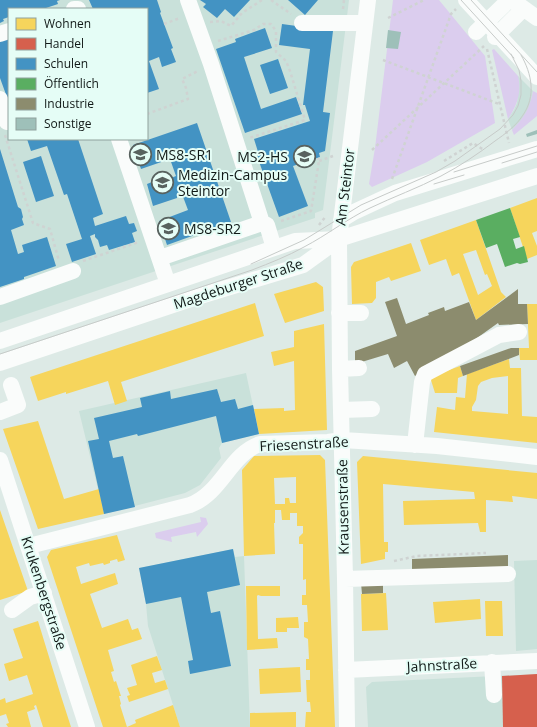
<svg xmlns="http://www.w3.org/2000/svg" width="537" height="727" font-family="'Open Sans',sans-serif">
  <rect width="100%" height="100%" fill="#ddeae6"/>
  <!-- built -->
  <path fill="#c9e1da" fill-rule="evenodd" d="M0,0H349L323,210L315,213V218L0,323ZM9,9H147V139H9Z
    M518,76L533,91L530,106L527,113L523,120L512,130L508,119L514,110L517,103L519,87Z
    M246,373L259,434L222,443L219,448L221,458L200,485L185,493L104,514L79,411Z
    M233,549L235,557L244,556L250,727H180L148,626L146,604L139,568Z
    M537,560V649L516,651L514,561Z
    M537,674V727H368L366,687L372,682Z"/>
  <!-- green -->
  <path fill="#dbcdee" d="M393,0H439L485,56L495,123L427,162L372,187L369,184L375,148Z
    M494,49L518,76C522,92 517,106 508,119L492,50Z
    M533,91L537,93V116L514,135L512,130C524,118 530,108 533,91Z
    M200,517L206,518L208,524L197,537L196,532L171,537L172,542L156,538L155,533L201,522Z"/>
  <!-- homes -->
  <path fill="#f6d55c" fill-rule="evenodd" d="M537,198V231L532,233L537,246V255L527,259L510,208Z
    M476,220L501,292L506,297L476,320L459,273L452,276L446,259L429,265L420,240ZM476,250L485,275L487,274L492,286L478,295L463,254Z
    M411,243L421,271L391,281L389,277L376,282V298L372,303L352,304L351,267L354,262Z
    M316,282L323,287L324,311L285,323L274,294Z
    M255,303L264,336L121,382L127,401L115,405L108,381L66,394V392L38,401L30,377Z
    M527,304H537V360H520L519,348H529Z
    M324,324L327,430L259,434L254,409L284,408V411L295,410L294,361L274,366L271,352L294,347V331Z
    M509,359L510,368H521L522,416L537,417V443L434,432L437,407L455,410L456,397L465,398L467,374ZM508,376V414L472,411V407L476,400L478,386L481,382L492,378Z
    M460,366L463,376L458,378L457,393H435L430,377Z
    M38,421L64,499L99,489L104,514L38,529L3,429Z
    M320,455L325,460L335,727H305L306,712H311L310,702H307L306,680H310V670H306V659H309L308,639L304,637V622H308L307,605H302V595H306V579L303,580V544H299V537L303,533V526H297V513H290V520H282L281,510H275V523H274L275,554L244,556L242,470L254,456ZM296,477V503H290L289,498H285V504H275L274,478Z
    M363,456L537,473V499L512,496L513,502L486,500V532H480L478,523L404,525L403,501L475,499L474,492L383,484L384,542H388V552H385V559L361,564L357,462Z
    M0,510L28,591L0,600Z
    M117,535L125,560L118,562L117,559L110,561V563L104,565L103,563L90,566L89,563L76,567L81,584L115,573L118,584L90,594L102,628L128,619L132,630L138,628L142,639L108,650L114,671L111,672L114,682L116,681L121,696H119L121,704L120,705L127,727H103L47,557L51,550Z
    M246,586H280V596H261L258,595L257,596L258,639L277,638L278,648L247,650Z
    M386,593L388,630L362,631L361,594Z
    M480,599L481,619L435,623L433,602Z
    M485,601H502L503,636H486Z
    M298,617L299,628H287V632H276V618Z
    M38,621L61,696L71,727H43L36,705L34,706L35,709L27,712L31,727H8L6,724L9,723L6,714L0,716V700L5,698L6,703L33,694L27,675L9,681L4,664L23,658L13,629Z
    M157,656L162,670L152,673L155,683L165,680L168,689L129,702L127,696L130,695L127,688L137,685L131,665Z
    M300,667L301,692L260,694L259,669Z
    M173,705L180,727H127L136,723L135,720Z
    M296,712V727H250V713Z"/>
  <!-- shops -->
  <path fill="#d6604d" d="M537,674V727H503L502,676Z"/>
  <!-- schools -->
  <path fill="#4393c3" d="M0,0H60L57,1L58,4L43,9H9V17L3,19L4,21L0,23Z
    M89,0H157L161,12L160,13L173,48L171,49L176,62L162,67L159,57L149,61L159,89L147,93V9H93Z
    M200,0H250L234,17L225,9L217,18L203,7L206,4Z
    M288,0H318L305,15Z
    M282,24L333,31L323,112L330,113L325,151L319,153L320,157L293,166L308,206L279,217L257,156L259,155L254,139L310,121L305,105H303L310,49L279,45Z
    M265,28L272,48L244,57L261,109L296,97L302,114L245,133L216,49L236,42L235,39Z
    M9,34V100H8L0,78V38Z
    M278,59L288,88L270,94L260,65Z
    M197,123L231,222L167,245L159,221L188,210L182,194L177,196V198L153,206L147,184L170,175L171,178L176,176L170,159L141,169L133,145Z
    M27,139H78L103,214L93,218L95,226L126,216L129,224L134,223L137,231L132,233L135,242L109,250L107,245L100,247L98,240L95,237V234L90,236L96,254L72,262L66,244L82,239L67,194L64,195L47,146L31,151Z
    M0,149L18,207L21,209L23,217L22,219L24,225L11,230L18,254L24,252L22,245L47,237L56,266L24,277V279L0,287Z
    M41,156L54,196L36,202L23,162Z
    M217,389L221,402L235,399L238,409L253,405L259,434L222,443L216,416L138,436L137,434L109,441L113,458L123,456L135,507L104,514L88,441L99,439L94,418L142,407L140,398L170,391L171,399Z
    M233,549L240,585L207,592L211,613L220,611L231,666L190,674L188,661L193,660L181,597L146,604L139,568Z"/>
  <!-- public -->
  <path fill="#5aae61" d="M510,208L520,237L513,239L516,249L524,246L528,262L520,264L517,263L505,267L497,244L486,248L476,220Z"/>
  <!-- industry -->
  <path fill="#8c8c6e" d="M518,289V304H527L528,324L499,325L498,323L470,343L415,376L407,361L394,368L388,354L355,364V351L397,336L385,302L397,298L406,324L429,315L428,313L444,307L445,311L469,302L476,320Z
    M511,348H519V355L463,376L460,366Z
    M508,555V567L412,571V559Z
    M361,583H383V593L362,594Z"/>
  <!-- building -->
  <path fill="#9ec0b9" d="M388,30L401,32L398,49L386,48Z
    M537,130V134L527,137L526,134Z"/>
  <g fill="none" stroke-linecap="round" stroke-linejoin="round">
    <!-- path -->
    <path stroke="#cfd3d2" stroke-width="2.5" stroke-dasharray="3 3" stroke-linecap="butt" d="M271,0L291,14
      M343,9L344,0
      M388,18L424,0
      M210,22L221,21L231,26L242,13L262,0
      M164,24L180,18
      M218,41L254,30L263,24H271L276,31V52L286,61L290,71L305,120L249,138
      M487,49L509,143
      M383,60L499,104
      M147,114L188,99L186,88L182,79L198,71
      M5,135L33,223L50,229L59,261
      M372,150L484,46
      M319,161L333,156
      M444,161L473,143L484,150
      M392,179L451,14L456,9
      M281,221L311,211L319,161L318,158
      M319,225L326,216
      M83,261L139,242
      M394,561L417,556L486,553"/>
    <!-- minor -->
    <path stroke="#fafcfb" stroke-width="16" d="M188,0L211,64L262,223L267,225L274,248
      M466,0L537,77
      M516,3L537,18
      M74,9H78
      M302,23H365
      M476,32L509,0
      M0,34L9,31
      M495,37L523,9
      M0,99L7,122
      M119,139L168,284
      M341,220L354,212L395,193L537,149
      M160,258L262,223
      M0,297L73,271
      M339,313H361
      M0,341L295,241L339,239L537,176
      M0,363L197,297L303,265L339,239
      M340,369L359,368
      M341,410L372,409
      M0,412L18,405L11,385
      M415,445L422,382L425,374L499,335L519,332
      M0,460L87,727
      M29,546L190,505C222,493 230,454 260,444L328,442L342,440L359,441L437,446L537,457
      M345,579L508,574
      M12,610L30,597L44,593
      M492,662L494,695
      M346,670L537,661
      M347,727L345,579L340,369L339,239L368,0"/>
    <!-- tram -->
    <path stroke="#c7cbc9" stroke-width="1" d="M461,0L514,58
      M471,0L537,72
      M502,163L537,152
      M454,172L537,146
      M434,184L464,175
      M251,264L304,240L361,205L436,172L455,161L500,129L513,115L518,106L521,95V81L519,70L511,54
      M0,354L252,270C270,263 288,256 304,247C327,235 347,219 370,208C393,197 418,188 441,176C460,166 478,154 495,141C505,134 516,126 523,115C536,96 532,74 521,55"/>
  </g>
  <!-- icons -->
  <defs>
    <symbol id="university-ring" viewBox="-11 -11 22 22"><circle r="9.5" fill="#e5fdf6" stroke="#58625f" stroke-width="1.5"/><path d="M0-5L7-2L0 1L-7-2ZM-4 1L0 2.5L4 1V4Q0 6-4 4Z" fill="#58625f"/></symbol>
  </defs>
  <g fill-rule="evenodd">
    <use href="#university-ring" x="128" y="142" width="25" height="25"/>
    <use href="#university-ring" x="292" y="144" width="25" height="25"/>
    <use href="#university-ring" x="150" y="170" width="25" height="25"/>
    <use href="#university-ring" x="156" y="216" width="25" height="25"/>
  </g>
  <g text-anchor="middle" stroke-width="4" stroke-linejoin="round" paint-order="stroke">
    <!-- poi labels -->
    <g font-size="14" fill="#111917" stroke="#e5fdf6" text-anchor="start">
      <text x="156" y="160">MS8-SR1</text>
      <text x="288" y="162" text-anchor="end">MS2-HS</text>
      <text x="178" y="180">Medizin-Campus<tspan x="178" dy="16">Steintor</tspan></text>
      <text x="184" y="234">MS8-SR2</text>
    </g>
    <!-- street labels -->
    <g font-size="14" fill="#111917" stroke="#e5fdf6">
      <text transform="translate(345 187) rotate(-83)" y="5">Am Steintor</text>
      <text transform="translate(238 284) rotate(-18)" y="5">Magdeburger Straße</text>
      <text transform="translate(304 444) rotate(-3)" y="5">Friesenstraße</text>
      <text transform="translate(343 507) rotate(-91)" y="5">Krausenstraße</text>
      <text transform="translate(44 593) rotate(72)" y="5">Krukenbergstraße</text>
      <text transform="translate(442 665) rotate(-3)" y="5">Jahnstraße</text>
    </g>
  </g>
  <!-- legend -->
  <rect x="8" y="8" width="140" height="132" fill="#e5fdf6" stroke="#90a29d"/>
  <rect x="16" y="18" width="20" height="12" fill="#f6d55c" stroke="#90a29d"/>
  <text x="44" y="28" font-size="12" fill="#111917">Wohnen</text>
  <rect x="16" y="38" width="20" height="12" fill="#d6604d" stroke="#90a29d"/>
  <text x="44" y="48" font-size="12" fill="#111917">Handel</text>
  <rect x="16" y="58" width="20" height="12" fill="#4393c3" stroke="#90a29d"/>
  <text x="44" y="68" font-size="12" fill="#111917">Schulen</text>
  <rect x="16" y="78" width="20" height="12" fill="#5aae61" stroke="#90a29d"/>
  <text x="44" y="88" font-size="12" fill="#111917">Öffentlich</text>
  <rect x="16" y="98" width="20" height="12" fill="#8c8c6e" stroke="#90a29d"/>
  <text x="44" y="108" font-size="12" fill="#111917">Industrie</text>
  <rect x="16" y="118" width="20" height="12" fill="#9ec0b9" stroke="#90a29d"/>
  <text x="44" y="128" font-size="12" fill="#111917">Sonstige</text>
</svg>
